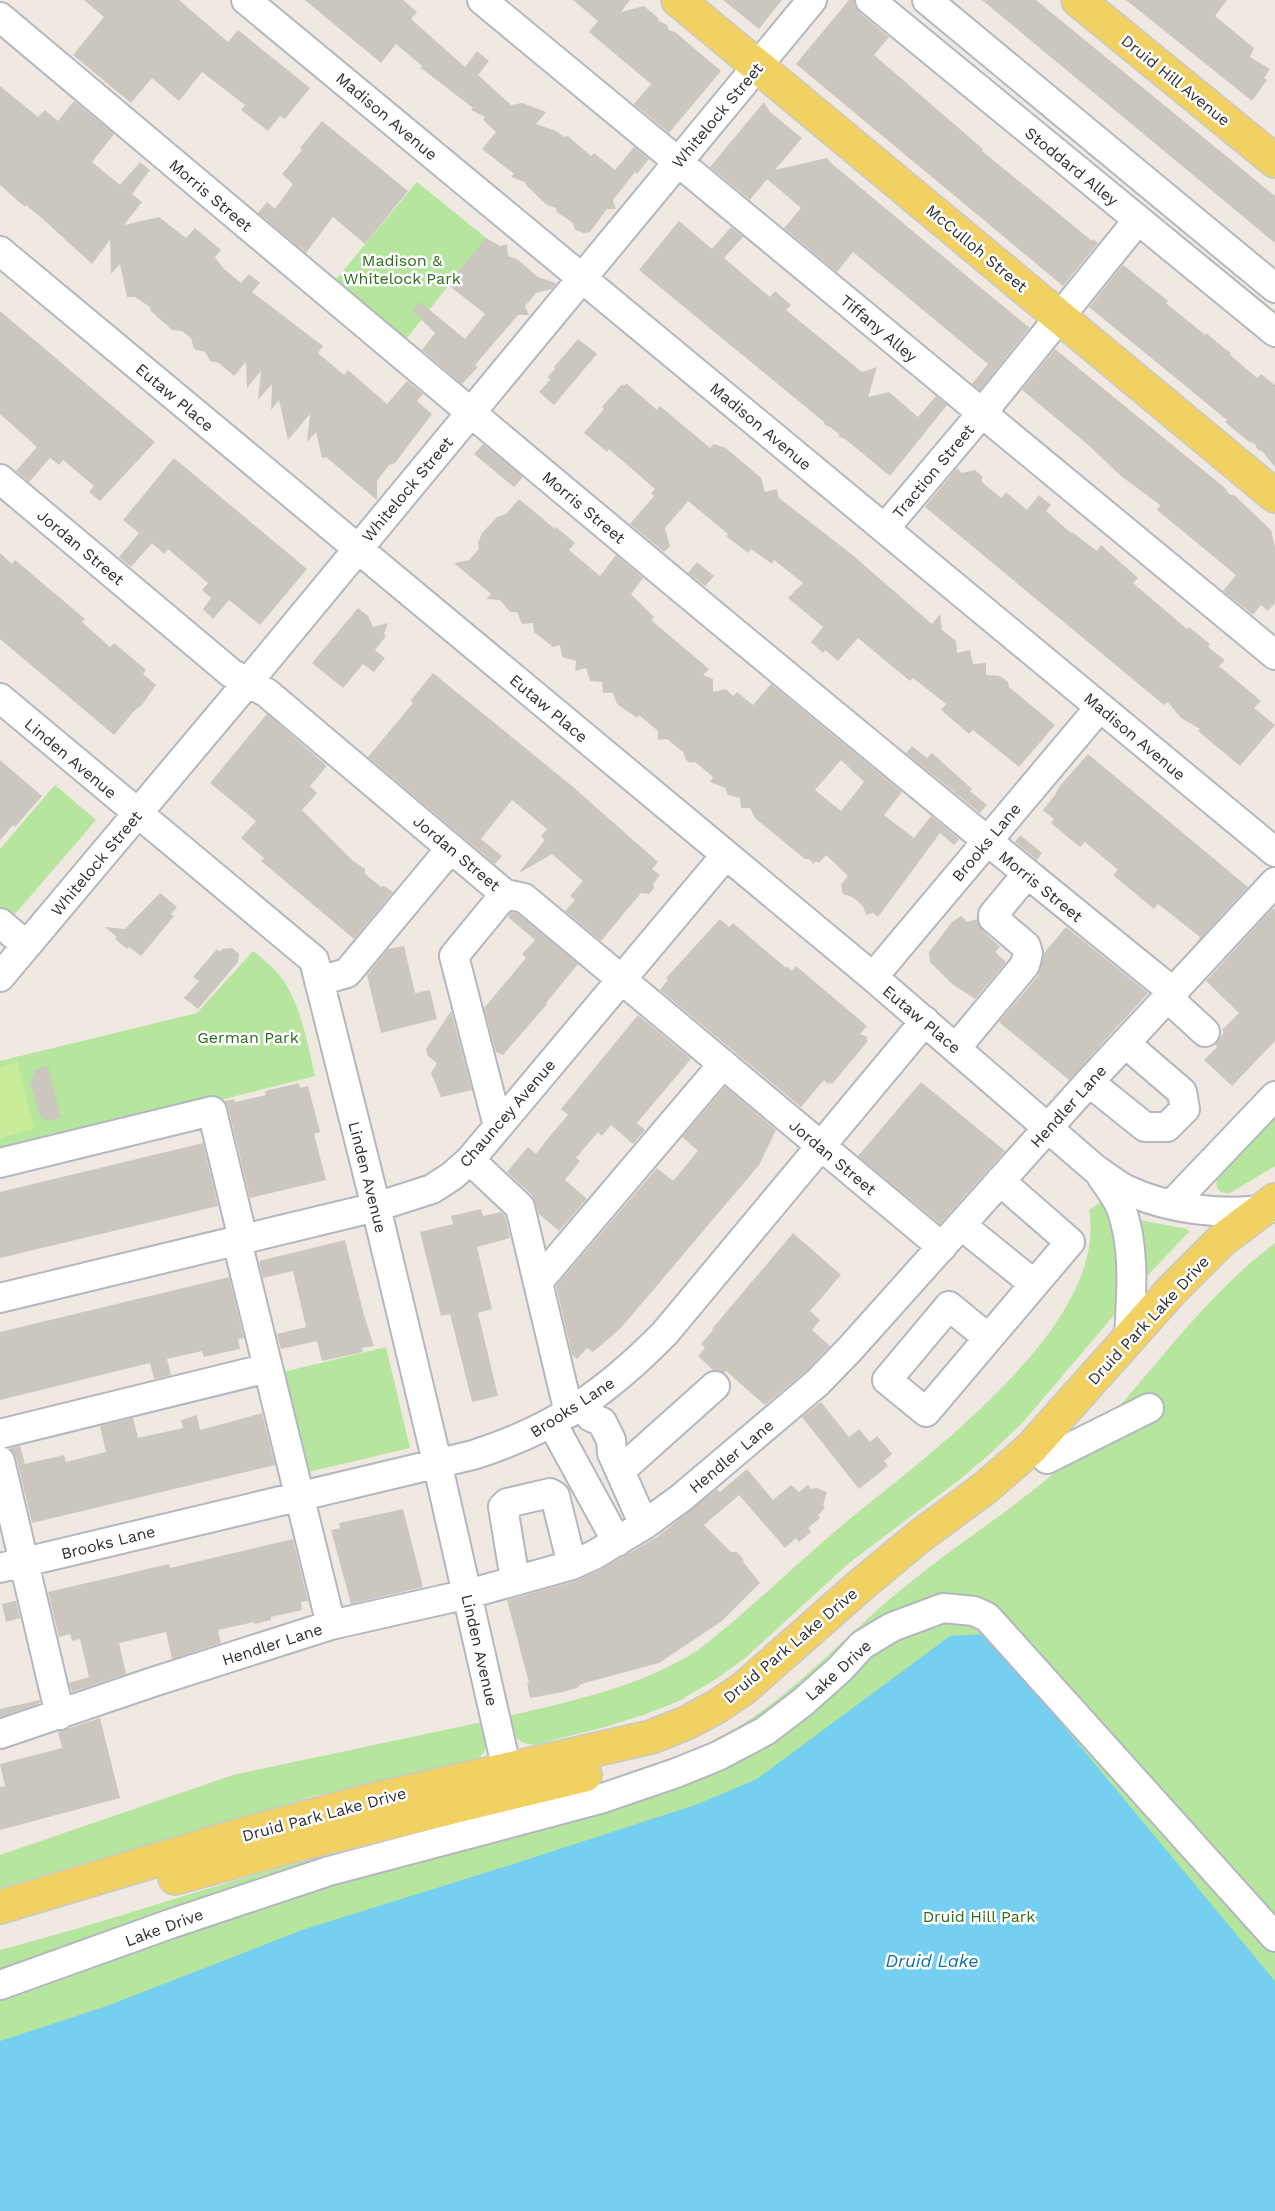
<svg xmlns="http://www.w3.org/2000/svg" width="1275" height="2211" font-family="'Work Sans',sans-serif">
  <rect width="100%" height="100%" fill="#efe9e1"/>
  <!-- green -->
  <path fill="#b6e59e" d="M417,182L486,238L403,343L332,284Z
    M55,785L96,820L9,921L0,913V849Z
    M253,951C260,957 268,963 275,970C300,997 307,1042 315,1076L0,1156V1061L197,1013Z
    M1275,1119V1166L1230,1193C1220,1194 1214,1189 1217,1178Z
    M1108,1197L1118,1224L1122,1291L1115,1314L1024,1421L994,1450L963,1477L849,1563L745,1658L716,1679L677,1702L643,1715L605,1727L534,1745C515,1743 513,1734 509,1716C575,1700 640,1687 698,1650C747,1612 792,1568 839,1528C918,1461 1110,1328 1089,1210Z
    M1140,1220L1187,1229L1189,1232L1146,1277H1144L1136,1224Z
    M1275,1243V2211H0V1950C112,1921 221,1882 332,1853C395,1837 459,1821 522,1805C598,1786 673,1767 740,1726C802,1687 850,1630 907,1585C965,1537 1031,1499 1084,1445C1148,1379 1201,1299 1275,1243Z
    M386,1347L410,1448L300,1474L275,1374Z
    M487,1721C489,1737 490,1751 475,1761L314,1796L0,1888V1855L233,1775Z"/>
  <!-- pitch -->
  <path fill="#c9ec9a" d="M18,1062L34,1129L0,1138V1067Z"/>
  <!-- water -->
  <path fill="#75cff0" d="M987,1634L1275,1981V2211H0V2041L107,2006L305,1929L507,1866L698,1804L757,1779L950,1636Z"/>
  <!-- building -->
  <path fill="#cbc7bf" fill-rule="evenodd" d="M84,0H179L228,42L238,30L310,88L285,119L280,116L268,131L241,110L245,105L202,72L179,101L152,78L131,103L73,55L104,17Z
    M305,0H403L417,12L411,19L465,67L477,51L489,61L478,75L511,105L522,103L546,112L536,124L556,131L564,137L568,136L591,156L594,153L615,170L634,147L649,159L637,174L635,172L613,200L616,209H607L590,232L584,233L575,230L573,223L557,212L556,208L547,205L526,185L525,182L511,177L514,174L482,149L496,132L483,120L485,117L471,110L473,108L421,68L422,66L396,44L381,63Z
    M573,0H630L621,12L644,6L658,18L659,21L667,25L669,30L675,32L721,71L669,133L634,104L651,84L589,32L598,21Z
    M723,0H782L759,29Z
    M849,0H854L855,6L860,13L889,37L874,55L983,149L982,151L1092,241L1093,239L1098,243L1063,286L796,64Z
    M982,0H1036L1270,192L1275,196V243Z
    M1126,0H1227L1215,16L1254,48L1250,57L1270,69L1264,78L1267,80L1252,101Z
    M0,86L38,117L45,110L58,121L74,101L114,134L92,162L120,185L140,162L150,170L132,194L142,202L124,225L159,217L186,238L195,228L221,250L215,257L224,269L241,283L249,274L260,283L252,292L323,346L318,353L344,375L348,370L387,404L407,381L423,394L417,401L432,414L395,463L389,465L377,481V500L326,457L322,458L316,432L307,442L310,414L288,440L279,400L271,410L272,384L258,400L261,371L247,388L246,362L234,376L219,363L210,361L205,352L194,349L191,338L182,331L172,330L151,311L150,307L135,297H127L120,264L111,274L110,240L92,264L44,220L26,205L25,207L0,185Z
    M764,102L770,112L802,138L775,170L827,158L831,163L951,263L1026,325L1030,327L980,390L972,384L988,364L853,252L837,272L784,228L801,208L767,179L750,200L710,167Z
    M322,121L408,191L365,244L333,217L306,253L258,213L267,202L275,209L293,184L282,174L302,150L300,148Z
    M679,221L712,249L731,227L743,237L724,258L770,297L775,291L791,305L786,310L862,372L877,367L868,397L889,392L918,417L936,396L947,405L890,476L845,439L839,437V434L830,427L825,425L824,422L639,270Z
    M486,238L500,246L507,244L508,256L517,259L538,277L556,283L552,289L536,293L525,306L529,315H518L475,365L478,367L462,384L422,350L435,333L412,310L420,302L465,339L485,314L447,284Z
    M1123,265L1168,301L1166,303L1205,335L1206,333L1224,348L1231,353L1230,355L1257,378L1261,374L1275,385V467L1262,451L1258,450L1254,443L1249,442L1225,422L1227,420L1089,307Z
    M0,311L155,442L100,501L89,492L94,486L63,460L59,465L50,458L29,482L16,471L37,447L0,414Z
    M578,339L597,354L554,405L539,392L551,379L547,378L555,369L554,367Z
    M1055,349L1225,488L1230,495H1234L1271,530L1275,548V603L1268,611L1261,605L1253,615L1223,591L1236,575L1157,510L1160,505L1121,476L1086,443L1022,390Z
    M626,383L657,410L660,406L710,448L714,444L726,448L761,478L765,492L777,489L779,498L850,553L932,624L940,614L942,630L956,641L957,653L970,650L973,664L986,663V675L1000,676L1008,682L1009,687L1055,725L1019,767L973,730L969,734L941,710L946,704L913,678L910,681L858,638L838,661L825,650L823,653L811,642L823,627L788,598L803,583L774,560L772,564L751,549L748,553L726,536L728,534L688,501L665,528L670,546L664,552L630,524L654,496L651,493L655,489L609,449L607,452L584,433L604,409L602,407L622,384L624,386Z
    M483,444L523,477L514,487L474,454Z
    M174,458L307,569L260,625L229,600L213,619L203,609L211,598L202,590L208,583L168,549L164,554L152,543L131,567L119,557L139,533L123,520Z
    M957,468L962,473L975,470L982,476V482L1001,498L1006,492L1027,510L1039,495L1051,505L1046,511L1071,533L1072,532L1097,551L1101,545L1138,578L1133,583L1187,629L1189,627L1210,644L1208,647L1225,660L1219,666L1261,701L1254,708L1275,725L1240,766L1198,731L1200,729L1181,718L1168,702L1164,705L925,507Z
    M519,499L555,529L556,527L575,543L569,550L600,576L616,555L643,578L631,594L654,617L651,620L709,669L703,675L713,679V692L726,689L733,696L737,692L753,705L771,684L902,792L884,815L914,838L931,816L959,839L954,845L940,833L878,917L873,913L866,915L863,906L852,897L843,894L841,885L848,876L826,855L819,863L816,861L814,864L809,859H805L755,818L750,808H741L740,798L728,795L725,788L710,782L713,777L695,762L690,763L686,760L683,752L667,739L658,740V731L639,715L637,718L617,704L613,693H603L602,682L590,681L586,668L575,671L576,661L562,657L560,645L553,647L534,632L533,623L522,624L517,612H510L500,600L486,599L491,594L454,563L469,560L479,549L478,543L482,533L497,517L506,514ZM841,760L864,782L841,811L815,790Z
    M0,553L12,564L15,560L59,597L85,619L82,622L110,647L114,643L126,653L146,670L143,674L156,685L142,705L135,710L114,735L0,639Z
    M697,562L714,576L705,586L688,573Z
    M358,608L368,616L373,627L388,623L384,634L386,636L375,650L385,658L374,672L363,664L343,688L312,663Z
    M433,673L572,786L658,862L652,869L660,875L653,884L654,888L649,894L641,893L601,941L565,911L575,900L570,896L583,881L552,854L521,872L520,871L545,840L541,836L547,829L512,800L481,839L502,856L495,864L368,757L413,703L411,700Z
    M267,714L327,766L310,786L317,793L302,810L352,860L365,869V874L381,887L384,886L393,892L354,939L261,861L264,858L241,838L256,821L210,783Z
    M912,746L927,758L932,753L972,789L970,791L987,805L980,813L906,753Z
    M1088,754L1248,887L1197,942L1200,937L1158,904L1154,909L1113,875L1118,870L1085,842L1080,847L1051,823L1054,819L1043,810L1055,795L1059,787Z
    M0,760L42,796L15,827L13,825L0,840Z
    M1020,835L1042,853L1037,860L1015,842Z
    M160,893L177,907L171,914L174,916L141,956L129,947L127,949L115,939L117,937L105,927L125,929Z
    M1273,908L1275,910V1041L1232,1086L1204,1060L1217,1047L1215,1045L1224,1032L1222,1030L1239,1013L1206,981Z
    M511,912L517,913L578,964L546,1003L547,1004L503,1055L496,1052L484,1008L526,958L522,954L535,940L508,917Z
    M961,916L967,922L977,919L982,930L1000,947L995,952L1006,962L975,999L952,984L930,962L929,952L952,922Z
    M720,919L729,927L733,923L786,968L787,966L792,971L796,966L867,1026L860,1034L868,1037L866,1039L868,1041L832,1084L829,1082L828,1085L824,1080L801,1107L660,990L668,980L666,978Z
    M1066,927L1148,993L1069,1080L999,1022L1038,976L1044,953Z
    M404,946L415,993L430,990L437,1019L381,1033L367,975L388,949Z
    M232,948L239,954L238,962L198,1009L184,998L199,981L193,977L217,949L220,952L222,949Z
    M451,1011L472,1090L441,1097L431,1073L437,1063L427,1055L426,1049Z
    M638,1015L691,1059L637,1123L645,1130L633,1144L611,1125L602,1136L598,1132L576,1158L580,1161L565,1180L587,1199L559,1231L539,1214L532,1195L507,1172L528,1147L536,1154L550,1136L568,1115L561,1109Z
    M48,1066L61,1118L48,1121L40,1116L30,1081L34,1075L33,1070Z
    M921,1082L1005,1151L940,1224L858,1156Z
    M299,1083L300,1088L308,1086L320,1132L314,1134L326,1180L250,1198L228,1107L225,1101L234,1099L235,1102L266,1095L265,1091Z
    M725,1087L776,1130L759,1165L621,1328L593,1352L587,1348L577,1359L572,1355L556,1286L657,1168L673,1181L698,1151L682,1137Z
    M203,1143L218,1206L0,1258V1192Z
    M481,1209L483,1216L501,1212L505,1216L510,1238L477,1247L492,1309L478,1313L498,1396L472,1402L450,1314L441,1316L420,1232L453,1224L451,1216Z
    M793,1233L841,1275L810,1311L820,1320L812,1330L830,1346L806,1371L765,1405L726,1371L724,1373L713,1370L698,1356L705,1348L701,1344L713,1330L712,1329Z
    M345,1240L364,1315L374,1346L362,1348L363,1352L322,1361L317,1341L281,1349L277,1334L306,1327L293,1271L263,1278L259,1261Z
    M229,1277L244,1338L238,1339L240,1349L204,1357L202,1351L167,1359L171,1375L154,1379L150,1363L0,1400V1332Z
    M821,1402L849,1437L859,1429L870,1442L877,1436L892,1454L884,1461L888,1466L859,1489L802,1417Z
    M262,1413L275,1465L32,1523L16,1457L10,1448L20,1446L25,1464L64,1455L66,1462L106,1452L100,1426L133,1418L138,1438L183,1428L181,1420L197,1415L200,1430Z
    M747,1469L773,1500L791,1485L799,1492L808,1485L811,1489L817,1488L827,1492L823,1505L825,1508L818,1515L820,1518L808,1528L811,1532L799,1542L796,1538L785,1548L739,1495L704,1525L731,1552H737L743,1559L744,1563L760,1583L722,1621L659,1663L581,1684L577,1688L563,1692L530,1698L527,1683H529L507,1600L576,1581L602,1569L657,1537L717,1489L720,1492Z
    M403,1509L423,1587L351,1604L331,1530L340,1528L339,1523Z
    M293,1539L308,1601L301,1602L302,1610L271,1617V1620L254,1624V1622L218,1630L221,1643L172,1659L166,1632L119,1643L126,1674L72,1692L69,1683L89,1677L80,1639L72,1641L70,1634L59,1637L48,1592L169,1564L170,1568Z
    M14,1601H16L20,1618L6,1622L2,1604Z
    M40,1700V1703L0,1717V1709Z
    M100,1718L120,1798L0,1830V1787L5,1786L0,1764L62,1748L58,1732Z"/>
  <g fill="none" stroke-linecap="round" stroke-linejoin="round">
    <defs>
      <path id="minor" d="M246,0L1275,852
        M482,0L1275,655
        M870,0L1275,332
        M927,0L1275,288
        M0,17C389,344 777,672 1172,991
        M0,251L873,977L1094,1168C1104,1175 1114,1183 1125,1189C1166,1209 1227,1217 1272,1208
        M0,479L231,673L267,693L505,894L524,898L942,1247
        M885,528L982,413L1138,220
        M0,698L314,960L376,1207L437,1462L512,1792
        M0,923L26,945
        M0,977L248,682L812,0
        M873,977L1100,707
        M319,981L347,973L451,848
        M1167,997L1205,1032
        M956,1048L1025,965L1028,953L1026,946L993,918V915L1027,874
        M1089,1082L1145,1127H1167L1185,1109L1182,1092L1125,1043
        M498,1126L454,956L505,894
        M470,1160L520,1207L569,1413
        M0,1163L212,1111L243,1239
        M1101,1176C1109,1187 1116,1196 1121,1208C1136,1248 1131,1297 1129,1338
        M1172,1204L1275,1096
        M961,1225L1034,1284
        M237,1241L331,1625
        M538,1282L723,1064
        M0,1298L376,1207L432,1189L452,1176L470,1160L725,856
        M988,1338L949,1306L887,1380L926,1412C974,1355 1022,1299 1070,1242L1000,1181
        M591,1417L602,1422L611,1440L612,1453L644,1525
        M552,1423L617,1542
        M0,1434L268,1368
        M1047,1459L1149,1408
        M0,1461L60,1715
        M620,1471L715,1386
        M0,1568L473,1455C555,1429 606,1393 665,1333L925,1021
        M515,1580L503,1507L507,1503L550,1493L555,1496L572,1565
        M0,1734L153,1682L331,1625L468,1594L572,1565L594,1555L644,1525L681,1498L817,1383L850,1349L1089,1082L1275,882
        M0,1985L170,1924L329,1871L600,1799L676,1773L718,1756L765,1731L803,1702L840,1669L862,1645L892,1627L943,1608L974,1611L987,1617L1275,1937"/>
      <path id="major" d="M678,0L1275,496
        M1078,0L1275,161
        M175,1878L287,1847L585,1775
        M0,1907L237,1836L368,1801L651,1737L686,1723L716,1707L743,1689L862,1584L920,1536L985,1488L1031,1448L1171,1291L1221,1241L1275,1200"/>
    </defs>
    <!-- minor casing -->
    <use href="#minor" stroke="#b4b7c1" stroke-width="32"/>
    <!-- major casing -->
    <use href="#major" stroke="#c9c9c9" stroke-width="36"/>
    <!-- minor -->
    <use href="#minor" stroke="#fff" stroke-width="28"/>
    <!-- major -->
    <use href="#major" stroke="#f2d163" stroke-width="33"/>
  </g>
  <g text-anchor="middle" stroke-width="5" stroke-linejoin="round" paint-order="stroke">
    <!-- street labels -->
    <g font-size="16" fill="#2e2e2e" stroke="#fff">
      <text transform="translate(1176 80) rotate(39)" y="6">Druid Hill Avenue</text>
      <text transform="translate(717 115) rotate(-50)" y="6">Whitelock Street</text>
      <text transform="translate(387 116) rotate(40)" y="6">Madison Avenue</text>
      <text transform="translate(1072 166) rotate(39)" y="6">Stoddard Alley</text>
      <text transform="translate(211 195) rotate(40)" y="6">Morris Street</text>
      <text transform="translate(977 248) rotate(40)" y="6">McCulloh Street</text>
      <text transform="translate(879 328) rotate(40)" y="6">Tiffany Alley</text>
      <text transform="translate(175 397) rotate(40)" y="6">Eutaw Place</text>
      <text transform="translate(761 426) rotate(40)" y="6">Madison Avenue</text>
      <text transform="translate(933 471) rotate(-50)" y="6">Traction Street</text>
      <text transform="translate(407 489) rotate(-50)" y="6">Whitelock Street</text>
      <text transform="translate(584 507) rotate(40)" y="6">Morris Street</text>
      <text transform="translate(81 547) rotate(40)" y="6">Jordan Street</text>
      <text transform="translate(549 708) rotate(40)" y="6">Eutaw Place</text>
      <text transform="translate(1135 736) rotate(40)" y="6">Madison Avenue</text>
      <text transform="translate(71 758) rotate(40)" y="6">Linden Avenue</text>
      <text transform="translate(986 842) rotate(-50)" y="6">Brooks Lane</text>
      <text transform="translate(457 853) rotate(40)" y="6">Jordan Street</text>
      <text transform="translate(96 863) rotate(-50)" y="6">Whitelock Street</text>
      <text transform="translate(1041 886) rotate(39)" y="6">Morris Street</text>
      <text transform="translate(922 1019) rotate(40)" y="6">Eutaw Place</text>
      <text transform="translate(1068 1106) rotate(-48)" y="6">Hendler Lane</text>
      <text transform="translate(507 1113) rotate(-49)" y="6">Chauncey Avenue</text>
      <text transform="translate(833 1157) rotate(40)" y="6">Jordan Street</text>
      <text transform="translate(368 1177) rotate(76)" y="6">Linden Avenue</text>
      <text transform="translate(1148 1320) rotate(-47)" y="6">Druid Park Lake Drive</text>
      <text transform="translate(572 1407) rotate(-33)" y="6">Brooks Lane</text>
      <text transform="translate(731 1456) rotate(-40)" y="6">Hendler Lane</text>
      <text transform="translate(108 1542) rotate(-14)" y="6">Brooks Lane</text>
      <text transform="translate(272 1644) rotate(-18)" y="6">Hendler Lane</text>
      <text transform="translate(790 1645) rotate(-40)" y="6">Druid Park Lake Drive</text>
      <text transform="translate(480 1650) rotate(77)" y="6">Linden Avenue</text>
      <text transform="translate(838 1670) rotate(-42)" y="6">Lake Drive</text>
      <text transform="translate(324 1814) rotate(-15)" y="6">Druid Park Lake Drive</text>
      <text transform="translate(164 1927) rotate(-20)" y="6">Lake Drive</text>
    </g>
    <!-- park labels -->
    <g font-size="16" fill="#2c6e1b" stroke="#fff">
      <text x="402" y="266">Madison &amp;<tspan x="402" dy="18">Whitelock Park</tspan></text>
      <text x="248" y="1043">German Park</text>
      <text x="979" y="1922">Druid Hill Park</text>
    </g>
    <!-- water labels -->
    <g font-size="18" font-style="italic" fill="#0d6fa3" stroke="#fff">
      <text x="932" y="1967">Druid Lake</text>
    </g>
  </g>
</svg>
